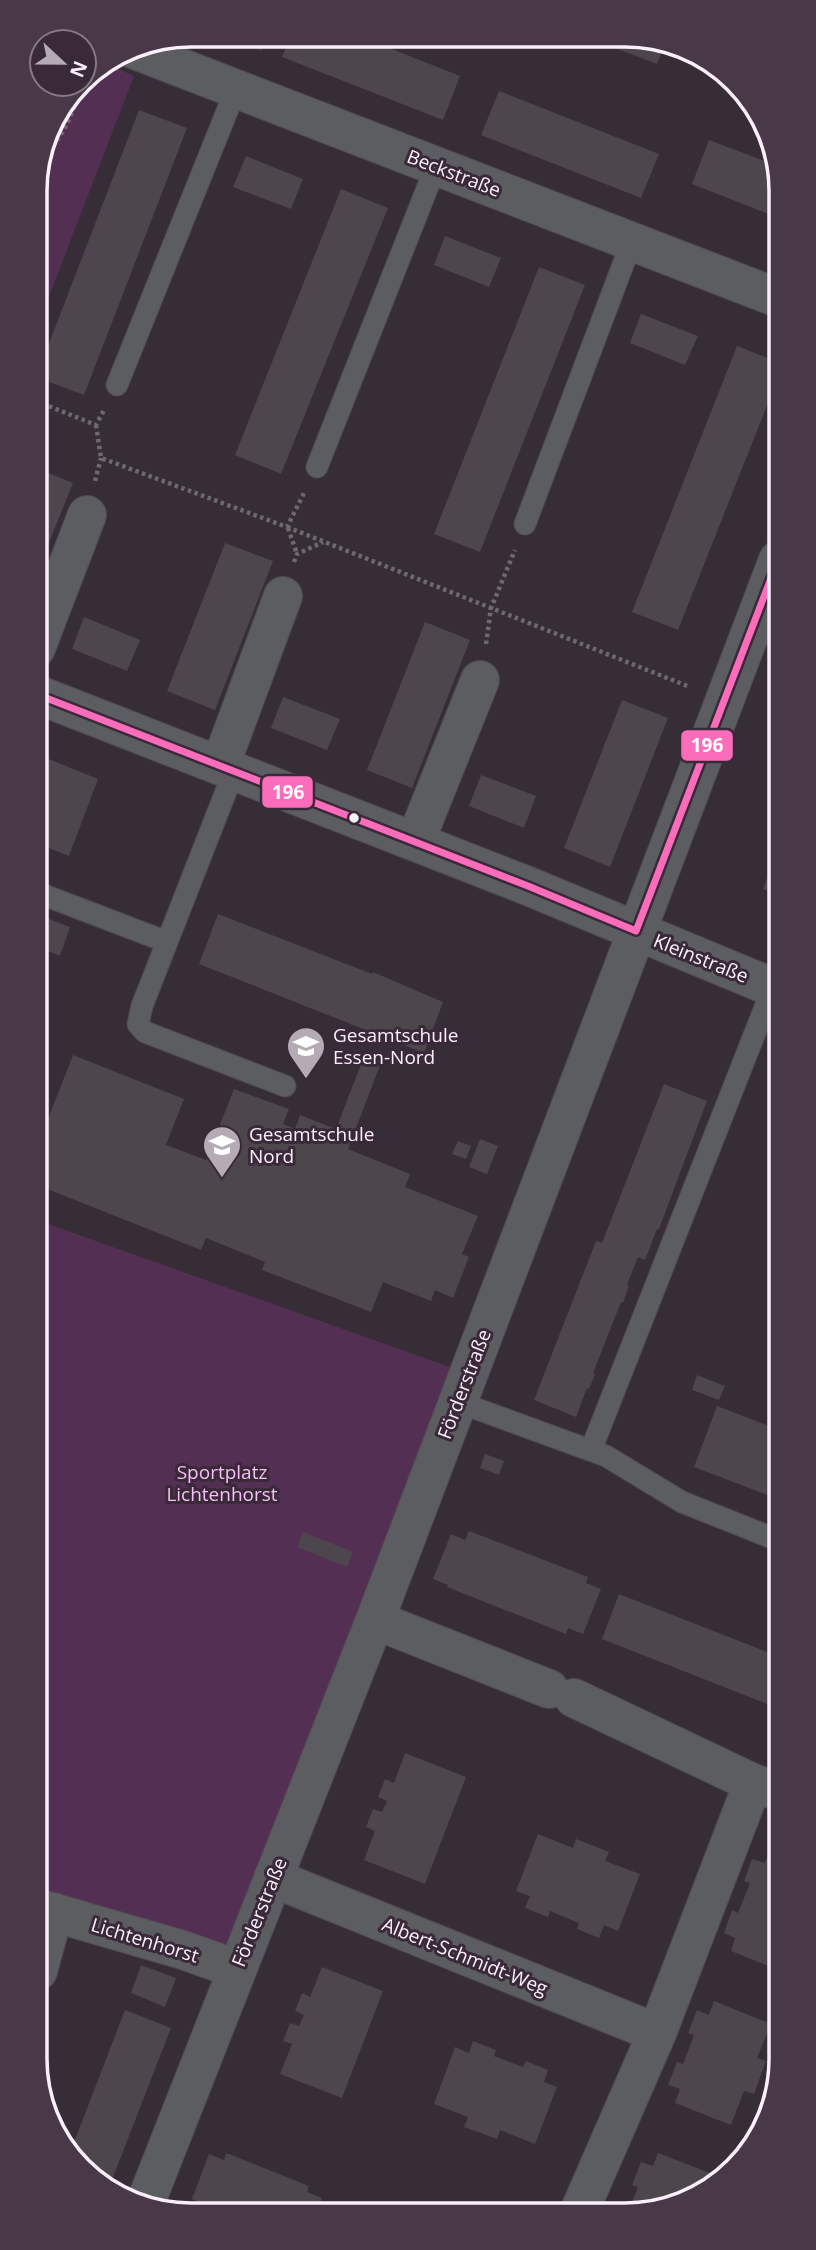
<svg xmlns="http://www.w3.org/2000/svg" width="816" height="2250" font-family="'Open Sans',sans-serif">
  <rect width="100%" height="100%" fill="#362d36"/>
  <!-- green -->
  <path fill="#533053" d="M106,63L134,76L36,330L35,181L51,123L80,84H84L88,74Z
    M37,1220L461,1371L231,1958L38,1899Z"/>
  <!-- building -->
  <path fill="#4d464d" d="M234,35L268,36L262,51L232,40Z
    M291,36H359L460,76L443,120L282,57Z
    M589,38H655L665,43L657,64Z
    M499,91L659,154L641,198L481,135Z
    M139,110L187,128L84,395L36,377Z
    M709,140L778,166V198L771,215L692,184Z
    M246,156L303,179L291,209L233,187Z
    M341,189L388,208L281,474L235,455Z
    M778,201V218L772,215Z
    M445,236L501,258L489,287L434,265Z
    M539,267L585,285L480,552L434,534Z
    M641,314L698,336L685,365L630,343Z
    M737,346L778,362V378L678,630L632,612Z
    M36,468L73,483L36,575Z
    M225,543L273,561L215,710L167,691Z
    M84,617L140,640L127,671L72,649Z
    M425,622L470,640L412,788L367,770Z
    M283,697L340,719L327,750L271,728Z
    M622,700L668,718L610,867L564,848Z
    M36,754L98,779L69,856L36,843Z
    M481,775L536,796L524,828L469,806Z
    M779,847V895L763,889Z
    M36,914L70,927L60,956L36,946Z
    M218,914L372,974L373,972L443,1002L424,1053L199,964Z
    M365,1054L382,1060L348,1149L410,1174L405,1187L478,1216L462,1254L469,1257L453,1298L435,1290L431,1301L383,1282L371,1312L262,1270L265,1262L206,1238L201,1250L37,1185V1147L73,1055L184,1099L166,1145L206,1160L234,1089L289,1109L283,1124L295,1129L300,1115L336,1129Z
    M664,1084L707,1101L659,1229H657L645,1260L638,1257L627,1285L629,1286L623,1303L621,1302L593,1373L595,1374L589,1389L587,1388L576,1417L534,1400L596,1241L602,1243Z
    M480,1139L498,1146L487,1174L469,1167Z
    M458,1141L471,1146L466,1159L452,1154Z
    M697,1375L725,1386L719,1400L692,1390Z
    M717,1406L780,1430V1500L694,1467Z
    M485,1454L504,1461L499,1475L480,1468Z
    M469,1531L588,1577L586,1583L601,1589L583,1634L568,1628L566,1634L447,1587L448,1585L433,1579L451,1534L465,1540Z
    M303,1532L353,1552L347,1567L297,1547Z
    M619,1594L780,1657V1709L602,1639Z
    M405,1753L466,1777L425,1884L364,1860L375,1831L366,1827L373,1809L382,1812L387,1801L378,1797L385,1779L394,1783Z
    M538,1834L573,1848L576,1839L609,1852L605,1861L640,1874L618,1931L604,1925L599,1938L577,1929L579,1923L550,1911L548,1917L525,1908L530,1896L516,1891Z
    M769,1850L780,1854L781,1971L731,1951L735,1938L724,1933L732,1910L738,1913L750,1883L744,1881L752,1859L765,1863Z
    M141,1965L176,1978L165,2007L131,1993Z
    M322,1967L383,1991L342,2098L280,2074L292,2044L283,2041L290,2023L299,2026L304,2015L295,2011L302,1993L310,1997Z
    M714,2001L771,2024L757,2058L766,2061L754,2094L744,2091L731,2125L675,2103L680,2089L668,2085L677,2062L683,2064L694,2035L688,2033L697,2010L709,2015Z
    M125,2010L171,2028L110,2185L81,2169L71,2150Z
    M473,2041L496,2050L494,2056L523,2067L526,2061L548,2070L544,2082L557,2087L535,2144L500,2130L497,2139L464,2127L468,2117L434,2104L455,2047L469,2053Z
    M658,2153L715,2175L714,2178L655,2212H628L638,2187L632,2185L641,2162L653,2166Z
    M209,2154L224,2160L226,2154H229L309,2186L307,2192L322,2198L316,2212L204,2211L206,2205L192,2199Z
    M344,2206L358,2212H341Z"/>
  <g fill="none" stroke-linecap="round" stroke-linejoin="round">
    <defs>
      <path id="lane" d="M117,385L236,89
        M317,467L436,166
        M525,524L632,241
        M234,771L142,1006L138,1024L145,1032L285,1086
        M36,892L167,942
        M458,1402L606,1456L682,1502L780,1541
        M591,1450L773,987"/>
      <path id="street" d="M130,48L778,298
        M36,648L87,515
        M36,694L528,886L779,990
        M220,766L283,596
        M415,842L480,680
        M375,1620L549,1689
        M574,1698L753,1783L780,1792
        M273,1878L657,2033L753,1783
        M38,1908L183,1950L236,1969
        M38,1971L54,1912
        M145,2204L375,1620L778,560
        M579,2212L657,2033"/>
    </defs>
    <!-- lane casing -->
    <use href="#lane" stroke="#514951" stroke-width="23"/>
    <!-- street casing -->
    <use href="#street" stroke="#514951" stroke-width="40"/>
    <!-- path -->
    <path stroke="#6b6a6d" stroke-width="4.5" stroke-dasharray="3.5 3.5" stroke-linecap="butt" d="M42,155C64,140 74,108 82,84
      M36,401L96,425L104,410
      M96,425L101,458L287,527L305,491
      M95,481L101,458
      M287,527L690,687
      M288,528L297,554
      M294,562L297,554L323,542
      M486,644L491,608L515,550
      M742,2162L781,2056"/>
    <!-- lane -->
    <use href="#lane" stroke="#5b5d60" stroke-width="21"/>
    <!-- street -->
    <use href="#street" stroke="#5b5d60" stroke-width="38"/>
    <defs>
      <path id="bus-1" d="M36,694L528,886L636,931
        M636,931L778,560"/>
    </defs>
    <!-- bus-1 casing -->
    <use href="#bus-1" stroke="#3a2939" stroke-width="12"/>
    <!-- bus-1 -->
    <use href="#bus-1" stroke="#fb6dba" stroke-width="7"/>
  </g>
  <!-- icons -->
  <defs>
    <symbol id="school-pin" viewBox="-11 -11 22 30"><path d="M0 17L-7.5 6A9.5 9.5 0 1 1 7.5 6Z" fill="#b5abb5" stroke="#3a2939"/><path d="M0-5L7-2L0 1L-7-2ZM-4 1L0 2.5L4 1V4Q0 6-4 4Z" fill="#fff"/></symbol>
  </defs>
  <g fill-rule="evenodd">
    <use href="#school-pin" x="284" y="1024" width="44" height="60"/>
    <use href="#school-pin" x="200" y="1123" width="44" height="60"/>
  </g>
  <!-- markers -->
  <circle fill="#faeffa" stroke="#3a2939" stroke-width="2.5" cx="354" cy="818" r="6"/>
  <g text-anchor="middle" stroke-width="6" stroke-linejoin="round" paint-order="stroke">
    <!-- street labels -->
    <g font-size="19" fill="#faeffa" stroke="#3a2939">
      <text transform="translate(454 173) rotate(21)" y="7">Beckstraße</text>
      <text transform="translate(701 958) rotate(22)" y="7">Kleinstraße</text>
      <text transform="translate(464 1384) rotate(-69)" y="7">Förderstraße</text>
      <text transform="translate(259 1912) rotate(-68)" y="7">Förderstraße</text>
      <text transform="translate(145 1940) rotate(17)" y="7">Lichtenhorst</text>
      <text transform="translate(465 1956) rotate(22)" y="7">Albert-Schmidt-Weg</text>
    </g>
    <!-- poi labels -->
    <g font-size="19" fill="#faeffa" stroke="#3a2939" text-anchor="start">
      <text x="333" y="1042">Gesamtschule<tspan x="333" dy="22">Essen-Nord</tspan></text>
      <text x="249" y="1141">Gesamtschule<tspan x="249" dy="22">Nord</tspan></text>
    </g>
    <!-- park labels -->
    <g font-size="19" fill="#f6bff6" stroke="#3a2939">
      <text x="222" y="1479">Sportplatz<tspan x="222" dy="22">Lichtenhorst</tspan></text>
    </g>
  </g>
  <!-- crop -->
  <path d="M0 0H816V2250H0ZM191 47H625A144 144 0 0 1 769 191V2059A144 144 0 0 1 625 2203H191A144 144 0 0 1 47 2059V191A144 144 0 0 1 191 47Z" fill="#493948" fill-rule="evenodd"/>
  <path fill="none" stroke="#faeffa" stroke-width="3.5" d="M191 47H625A144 144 0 0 1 769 191V2059A144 144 0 0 1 625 2203H191A144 144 0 0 1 47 2059V191A144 144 0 0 1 191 47Z"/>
  <g stroke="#3a2939" stroke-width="2.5">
    <rect x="680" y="729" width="54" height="33" rx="7" fill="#fb6dba"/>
    <rect x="261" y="775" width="53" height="34" rx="7" fill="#fb6dba"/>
  </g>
  <g font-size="19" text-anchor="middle" font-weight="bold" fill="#fff">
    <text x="707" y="752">196</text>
    <text x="288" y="799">196</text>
  </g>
  <!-- north arrow -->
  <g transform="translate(63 63) rotate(112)"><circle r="33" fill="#3a2939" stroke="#877886" stroke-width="2"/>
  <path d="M0-5L12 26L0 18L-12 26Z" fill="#b5abb5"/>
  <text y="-10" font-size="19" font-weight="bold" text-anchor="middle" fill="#faeffa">N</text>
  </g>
</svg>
